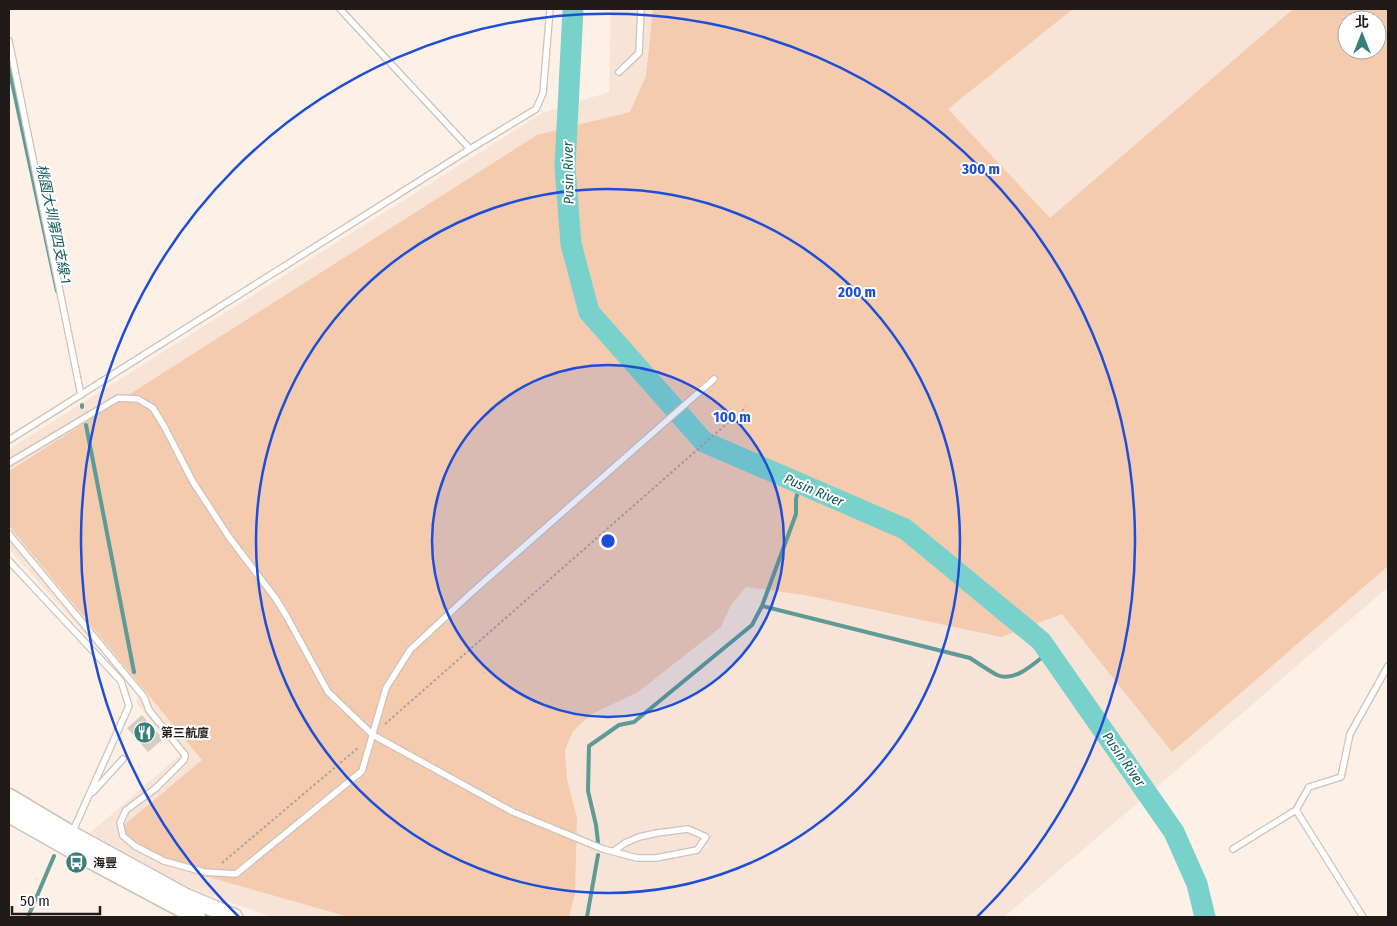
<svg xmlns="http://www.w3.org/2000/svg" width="1397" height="926" font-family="'Fira Sans Condensed','Noto Sans TC',sans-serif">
  <rect width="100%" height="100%" fill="#fcf0e7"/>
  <!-- built -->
  <path fill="#f7e4d6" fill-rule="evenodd" d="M611,9H1388V587L1180,767L1004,917H271L186,886L90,833L180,755L137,704L138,693L9,549V449L542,113L609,92ZM1347,20H1377V50H1347Z"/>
  <!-- green -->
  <path fill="#f4cbaf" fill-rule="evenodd" d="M653,9H1073L948,109L1050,218L1293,9H1388V566L1172,752L1062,614L1001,637L805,595L746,587L731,605L721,627L638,692L592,714L573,731L565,750L567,779L577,818L575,894L569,917H349L177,868L118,830L202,760L9,526V471L537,135L630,112L646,76ZM1347,20H1377V50H1347Z"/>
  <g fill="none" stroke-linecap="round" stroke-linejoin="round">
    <!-- stream -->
    <path stroke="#5e9a96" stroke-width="4" d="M9,68L57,291
      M82,405V407
      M86,425L134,672
      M762,606L970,658C979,664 988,670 997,675C1016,683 1035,662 1049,652
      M598,842L596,825L588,791L589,746L619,725L634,722L752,625L762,606L796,514V499L800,484
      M28,917L54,856
      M587,917L598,855"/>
    <!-- river -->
    <path stroke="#79d1cb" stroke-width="21" d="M573,9L565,167L571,244L589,312L704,442L905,529L1041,641L1174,832L1197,884L1205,917"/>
  </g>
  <!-- building -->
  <path fill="#d7cbc3" d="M142,715L163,739L148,752L127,728Z"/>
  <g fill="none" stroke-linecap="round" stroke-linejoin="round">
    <defs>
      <path id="service" d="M340,9L470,149
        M9,41L81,395
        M619,72L639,53L641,9
        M9,440L470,149L536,109L543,93L550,9
        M9,463L118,398L138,399L153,408L164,426L193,482L229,537L276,599L287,617L328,692L373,735L513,812L603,849L637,858H656L697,850L706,837L688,829L657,833L639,837L625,843L614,851
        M9,534L144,697L149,710L185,755L184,760L156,788L126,810L120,823L123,836L135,846L164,861L204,872L236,874L362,771L386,688L410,650L470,594L714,379
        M9,561L121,681L129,706L72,833
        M93,792L123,759
        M1296,810L1363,917
        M1233,849L1296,810L1309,787L1341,777L1350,734L1388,666"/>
      <path id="secondary" d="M9,797L71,834L186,897L234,917
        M9,814L81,855L197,917"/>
    </defs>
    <!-- service casing -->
    <use href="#service" stroke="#cec2ba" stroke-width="8"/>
    <!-- secondary casing -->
    <use href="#secondary" stroke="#cec2ba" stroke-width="19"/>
    <!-- path -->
    <path stroke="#aba19b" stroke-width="2" stroke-dasharray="2.5 2.5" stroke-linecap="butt" d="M385,724L746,407
      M222,863L359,747"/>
    <!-- service -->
    <use href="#service" stroke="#fff" stroke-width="5.5"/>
    <!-- secondary -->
    <use href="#secondary" stroke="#fff" stroke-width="16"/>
  </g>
  <!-- distance rings -->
  <circle cx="608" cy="541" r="176" fill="#1d4ed8" fill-opacity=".12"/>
  <g fill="none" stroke="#1d4ed8" stroke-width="2.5">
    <circle cx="608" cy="541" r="176"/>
    <circle cx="608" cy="541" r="352"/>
    <path d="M239 917A527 527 0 1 1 977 917"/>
  </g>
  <!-- icons -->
  <defs>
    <symbol id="restaurant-disc" viewBox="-11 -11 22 22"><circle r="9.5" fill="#377f7a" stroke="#fff"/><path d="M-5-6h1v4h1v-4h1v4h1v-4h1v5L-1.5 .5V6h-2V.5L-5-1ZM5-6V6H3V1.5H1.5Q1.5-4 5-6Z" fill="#fff"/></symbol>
    <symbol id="bus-disc" viewBox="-11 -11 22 22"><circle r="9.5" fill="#377f7a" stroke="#fff"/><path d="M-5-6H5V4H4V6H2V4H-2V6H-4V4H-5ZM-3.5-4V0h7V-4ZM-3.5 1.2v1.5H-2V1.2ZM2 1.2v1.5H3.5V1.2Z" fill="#fff"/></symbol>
  </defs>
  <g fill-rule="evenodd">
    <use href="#restaurant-disc" x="132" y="720" width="25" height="25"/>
    <use href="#bus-disc" x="64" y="850" width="25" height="25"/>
  </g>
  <g text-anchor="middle" stroke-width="4" stroke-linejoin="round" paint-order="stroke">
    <!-- poi labels -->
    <g font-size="12" font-weight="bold" fill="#201b19" stroke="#fff" text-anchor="start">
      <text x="161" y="737">第三航廈</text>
      <text x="93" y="867">海豐</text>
    </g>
    <!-- water labels -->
    <g font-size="14" font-style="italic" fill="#0d5b57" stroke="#fff">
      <text transform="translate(568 173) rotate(-91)" y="5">Pusin River</text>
      <text transform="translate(54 224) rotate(78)" y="5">桃園大圳第四支線-1</text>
      <text transform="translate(814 490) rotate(23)" y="5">Pusin River</text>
      <text transform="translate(1124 759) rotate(55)" y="5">Pusin River</text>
    </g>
  </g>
  <circle cx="608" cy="541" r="8" fill="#1d4ed8" stroke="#fff" stroke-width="2.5"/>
  <g font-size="15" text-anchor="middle" font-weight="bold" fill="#1d4ed8" stroke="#fff" stroke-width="4" stroke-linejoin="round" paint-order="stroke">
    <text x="981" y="174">300 m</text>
    <text x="857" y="297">200 m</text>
    <text x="732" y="422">100 m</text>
  </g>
  <!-- border -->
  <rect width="1397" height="926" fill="none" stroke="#201b19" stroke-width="20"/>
  <!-- north arrow -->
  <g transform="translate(1362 35)"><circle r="24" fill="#ffffff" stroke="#a6a4a3"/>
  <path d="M0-4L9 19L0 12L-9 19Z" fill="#377f7a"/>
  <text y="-8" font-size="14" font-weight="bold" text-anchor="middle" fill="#201b19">北</text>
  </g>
  <!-- scale -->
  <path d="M12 906v8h88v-8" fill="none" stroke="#201b19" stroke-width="2.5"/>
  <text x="20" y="906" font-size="15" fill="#201b19" stroke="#ffffff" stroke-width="4" paint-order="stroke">50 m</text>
</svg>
